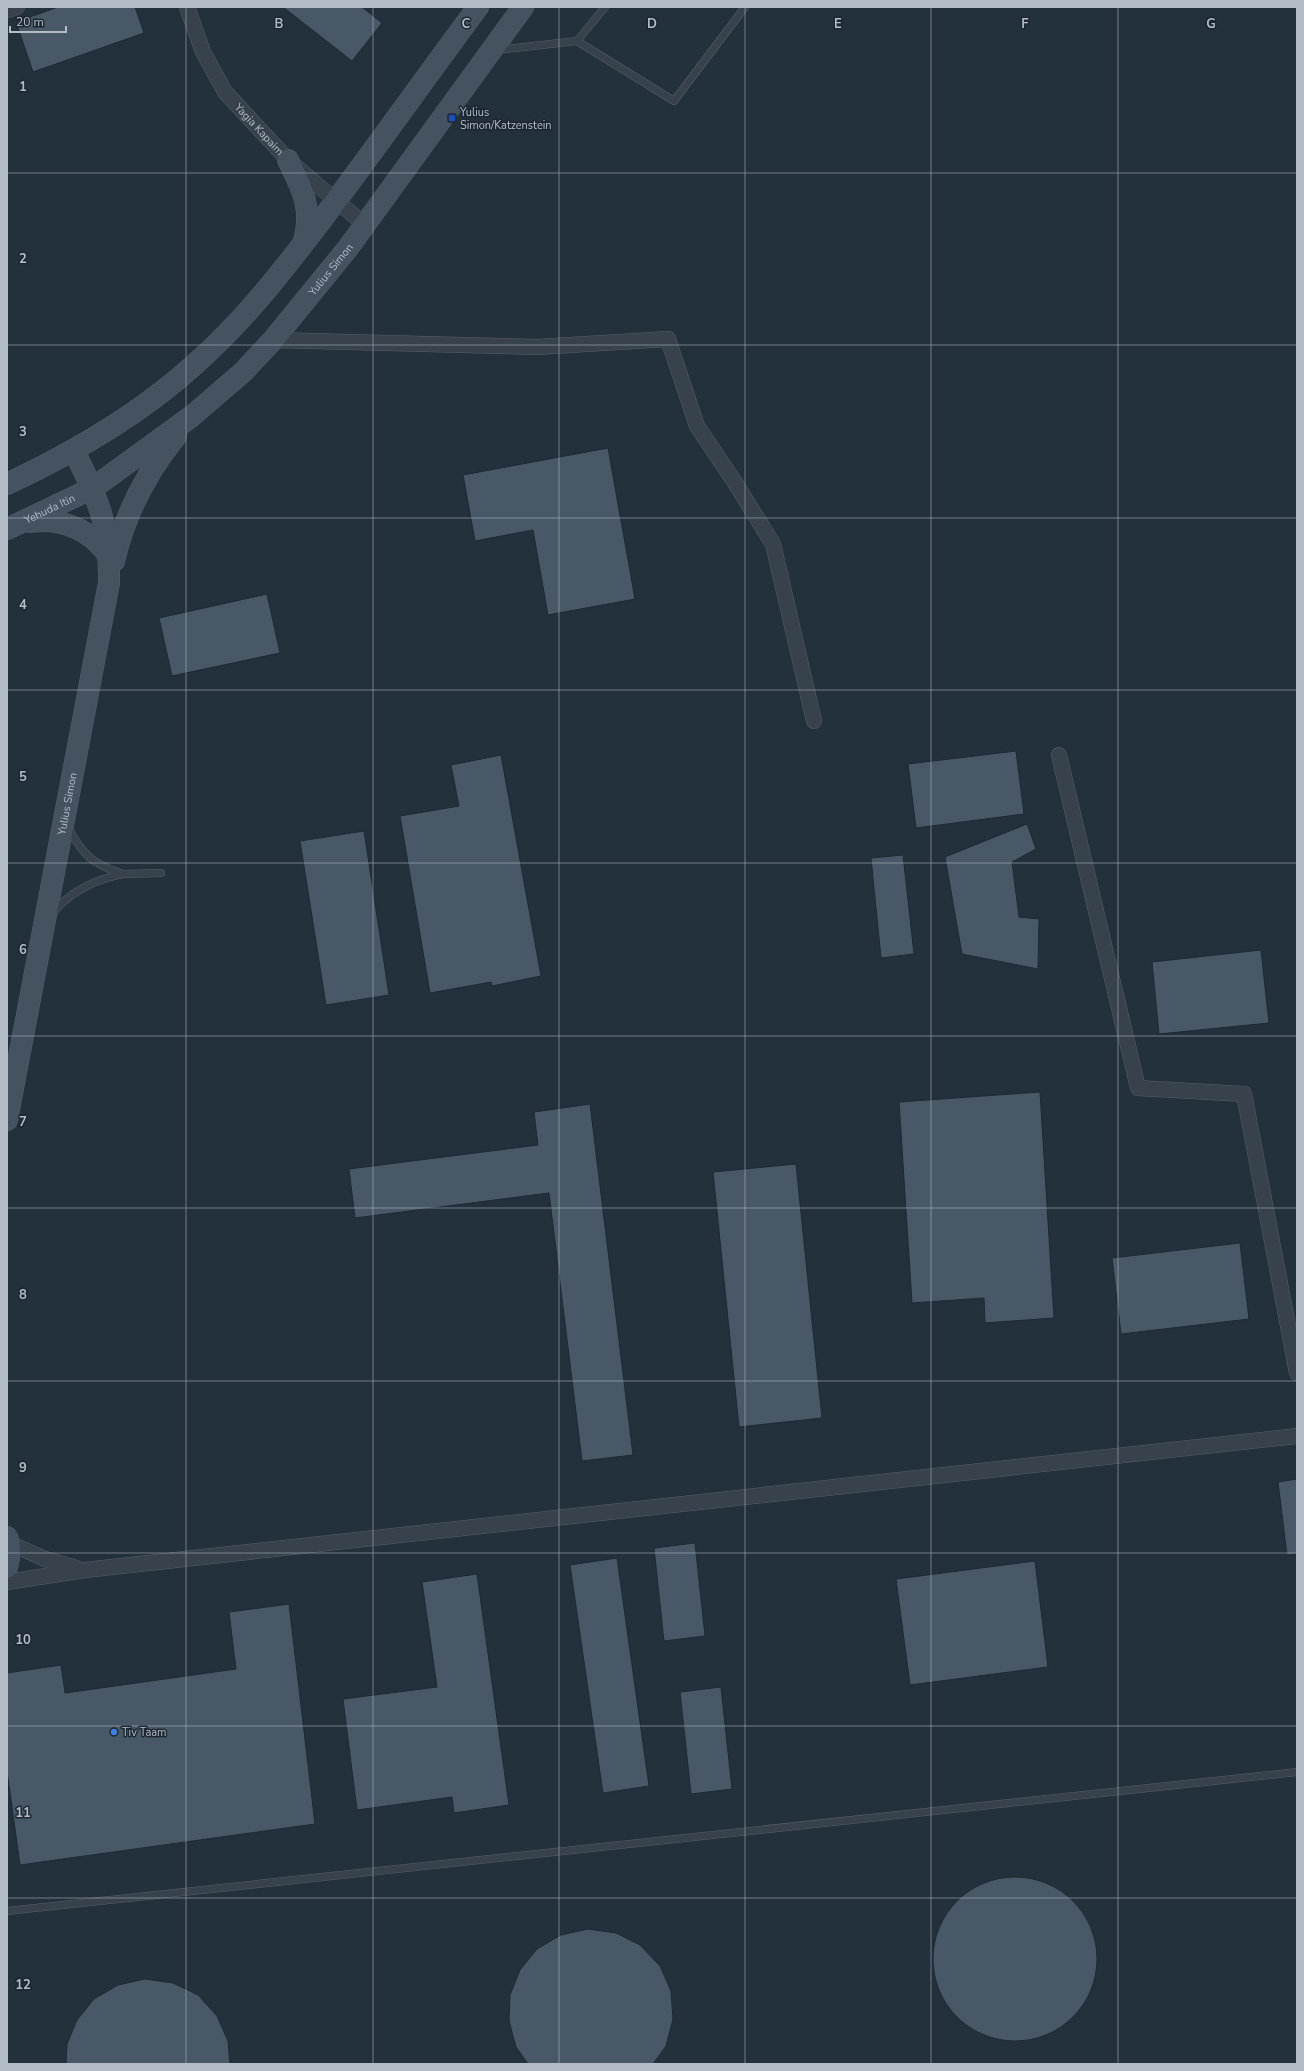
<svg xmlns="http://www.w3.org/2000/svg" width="1304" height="2071" font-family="'Nunito Sans',sans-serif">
  <rect width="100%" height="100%" fill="#23313d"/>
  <!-- building -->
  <path fill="#495866" stroke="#1e2934" d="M58,7H135L144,33L33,72L16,22Z
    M283,7H362L382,23L352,61Z
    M608,448L635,599L548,615L533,530L475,541L463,475Z
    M267,594L280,653L172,676L159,618Z
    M1016,751L1024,814L916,828L908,764Z
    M501,755L541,976L492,986L491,982L430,993L400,816L459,806L451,765Z
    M1027,824L1036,849L1012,862L1019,917L1039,919L1038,969L962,954L945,857Z
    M364,831L389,995L326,1005L300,841Z
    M903,855L914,954L881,958L871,858Z
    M1261,950L1269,1023L1159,1034L1152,962Z
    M1040,1092L1054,1318L985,1323L984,1298L912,1303L899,1102Z
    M590,1104L633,1455L582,1461L549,1193L355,1218L349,1169L538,1145L534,1112Z
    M796,1164L822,1418L739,1427L713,1172Z
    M1240,1243L1249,1319L1121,1334L1112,1258Z
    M1297,1479V1554L1287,1555L1278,1482Z
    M695,1543L705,1636L664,1641L654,1548Z
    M617,1558L649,1786L603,1793L570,1565Z
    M1035,1561L1048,1667L910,1685L896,1579Z
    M477,1574L509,1805L454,1813L452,1797L357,1810L343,1699L437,1687L422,1582Z
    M289,1604L315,1824L20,1865L7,1771V1673L61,1665L65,1693L236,1669L229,1612Z
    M721,1687L732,1789L691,1794L680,1692Z
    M933 1959a82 82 0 1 1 164 0a82 82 0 1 1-164 0Z
    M588,1929L616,1933L640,1945L660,1966L671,1991L673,2019L666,2046L653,2064H528L516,2047L509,2021L510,1995L520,1970L537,1949L561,1935Z
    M145,1979L173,1983L198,1995L217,2016L228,2041L230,2064H66L67,2044L77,2020L94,1999L118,1985Z"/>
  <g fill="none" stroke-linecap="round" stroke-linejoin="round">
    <defs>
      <path id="lane" d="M577,41L674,101L745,7
        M497,50L577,41L605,7
        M123,874L161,873
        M52,914C69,892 96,879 123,874C92,864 83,855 67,826
        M7,1911L1297,1772"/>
      <g id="street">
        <path id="s1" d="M187,7L203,52L225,92L288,160L365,225"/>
        <path d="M7,10L17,7"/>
        <path d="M273,340L537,347L668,339L697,426L734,481L773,544L814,721"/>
        <path d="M1059,755L1138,1088L1244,1094L1297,1373"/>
        <path d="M9,1543L45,1559L76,1568"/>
        <path d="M7,1582L85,1570L1297,1436"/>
      </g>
      <g id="secondary">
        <path d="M288,160C302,189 313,208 304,241"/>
        <path d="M7,484C73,453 139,415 194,365C242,323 281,273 320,222C374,151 425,78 478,7"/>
        <path d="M30,522C61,517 93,530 110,558"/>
        <path id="s2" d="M7,529L93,488L192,416L243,372L273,340L348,248L523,7"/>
        <path d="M114,561C125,514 146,473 176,436"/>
        <path id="s3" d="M7,1120L109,583C110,525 99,501 74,451"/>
        <path d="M7,1537C11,1547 10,1557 7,1567"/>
      </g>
    </defs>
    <!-- lane casing -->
    <use href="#lane" stroke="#55606b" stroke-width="8"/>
    <!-- street casing -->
    <use href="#street" stroke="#55606b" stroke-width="16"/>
    <!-- secondary casing -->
    <use href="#secondary" stroke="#55606b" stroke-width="22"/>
    <!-- lane -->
    <use href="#lane" stroke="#37424d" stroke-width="7"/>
    <!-- street -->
    <use href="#street" stroke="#37424d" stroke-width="15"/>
    <!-- secondary -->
    <use href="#secondary" stroke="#455260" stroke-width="21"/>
  </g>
  <!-- grid -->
  <path fill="none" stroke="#b3bdc8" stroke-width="1" stroke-opacity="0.55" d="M186,7V2064M373,7V2064M559,7V2064M745,7V2064M931,7V2064M1118,7V2064M7,173H1297M7,345H1297M7,518H1297M7,690H1297M7,863H1297M7,1036H1297M7,1208H1297M7,1381H1297M7,1553H1297M7,1726H1297M7,1898H1297"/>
  <!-- markers -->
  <rect fill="#1a4fb4" stroke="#1c2732" stroke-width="1.5" x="448" y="114" width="8" height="8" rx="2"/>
  <circle fill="#3f7fe0" stroke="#1c2732" stroke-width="1.5" cx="114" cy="1732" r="4"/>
  <g text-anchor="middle" stroke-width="3" stroke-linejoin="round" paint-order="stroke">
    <!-- poi labels -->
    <g font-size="11" fill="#b3bdc8" stroke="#1c2732" text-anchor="start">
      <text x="460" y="116">Yulius<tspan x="460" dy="13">Simon/Katzenstein</tspan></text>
      <text x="122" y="1736">Tiv Taam</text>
    </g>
    <!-- street labels -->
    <g font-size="11" fill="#b3bdc8" stroke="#1c2732">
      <text dy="4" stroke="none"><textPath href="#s1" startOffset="144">Yagia Kapaim</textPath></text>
      <text dy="4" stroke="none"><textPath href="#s2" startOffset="420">Yulius Simon</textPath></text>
      <text dy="4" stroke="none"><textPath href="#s2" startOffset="47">Yehuda Itin</textPath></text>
      <text dy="4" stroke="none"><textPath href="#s3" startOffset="322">Yulius Simon</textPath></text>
    </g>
  </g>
  <g font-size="13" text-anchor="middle" font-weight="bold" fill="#b3bdc8" stroke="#1c2732" stroke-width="3" stroke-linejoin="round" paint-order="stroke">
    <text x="279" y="28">B</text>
    <text x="466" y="28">C</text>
    <text x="652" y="28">D</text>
    <text x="838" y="28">E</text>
    <text x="1025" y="28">F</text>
    <text x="1211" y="28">G</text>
    <text x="23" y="91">1</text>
    <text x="23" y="263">2</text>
    <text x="23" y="436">3</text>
    <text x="23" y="609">4</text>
    <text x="23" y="781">5</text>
    <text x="23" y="954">6</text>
    <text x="23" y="1126">7</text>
    <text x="23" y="1299">8</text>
    <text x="23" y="1472">9</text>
    <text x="23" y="1644">10</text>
    <text x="23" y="1817">11</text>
    <text x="23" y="1989">12</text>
  </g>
  <!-- border -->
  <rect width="1304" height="2071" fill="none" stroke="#b3bdc8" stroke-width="16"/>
  <!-- scale -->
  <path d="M10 26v6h56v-6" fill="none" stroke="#b3bdc8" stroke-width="2"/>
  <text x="16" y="26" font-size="12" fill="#b3bdc8" stroke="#1c2732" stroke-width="3" paint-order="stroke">20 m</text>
</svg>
